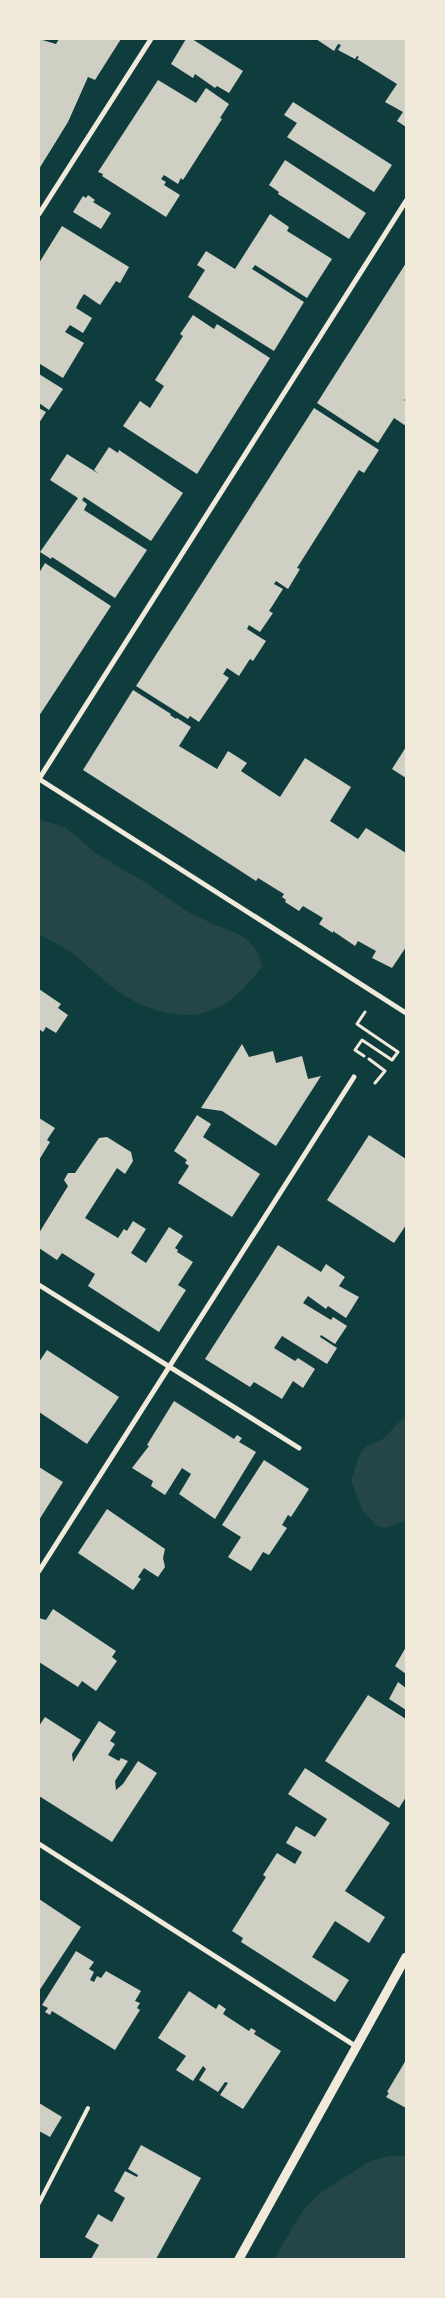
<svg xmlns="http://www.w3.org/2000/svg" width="445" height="2298" font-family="Rubik,sans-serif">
  <rect width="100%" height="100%" fill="#0f3d3e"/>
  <!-- green -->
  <path fill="#244646" d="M39,819L66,828L97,854L143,881L188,912L213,924L238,934L249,941L258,953L262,967C253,977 244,989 233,998C196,1029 144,1013 110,985C86,965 69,947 39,935Z
    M406,1415V1520L387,1528L377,1526L363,1511L351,1481L360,1453L368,1445L383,1439Z
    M389,2156H406V2259H274L303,2210L319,2194L370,2161Z"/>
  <!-- building -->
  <path fill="#cfcfc3" d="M39,39L56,44L59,39H121L95,80L88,77L68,122L39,169Z
    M186,39H192L243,71L229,93L217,86L215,88L195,74L193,78L171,64Z
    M316,39H406V127L397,121L403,112L385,102L397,84L357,59L359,57L357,56L355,59L338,50L341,45L338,44L334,51Z
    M158,80L196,103L206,88L229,104L220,118L222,119L183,180L181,178L178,184L164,175L161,179L166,182L164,185L180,195L166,217L102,176L103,174L98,172Z
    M293,102L392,165L374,192L287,137L297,123L284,115Z
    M285,160L366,213L349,239L278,194L279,192L269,185Z
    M88,195L95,200L93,202L111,213L101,229L73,212L83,196L86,198Z
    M270,214L289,227L287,231L332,259L307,298L255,265L252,269L304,302L274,351L188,297L205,270L197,265L206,251L235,269Z
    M62,226L129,267L120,283L116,281L100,305L84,294L80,300L76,308L92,318L83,333L70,325L65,332L84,343L63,378L40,364L39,368V263Z
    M406,263V398L404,400L406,402V426L394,418L378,443L317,403Z
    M193,315L214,329L217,324L270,358L197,474L123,426L140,401L150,408L164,386L155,380L183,336L180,334Z
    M39,374L63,389L49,410L39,403Z
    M39,408L46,412L39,423Z
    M314,408L379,450L364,473L359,470L297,568L300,569L288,589L276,581L274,584L283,589L269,611L273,613L260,632L249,625L247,629L266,641L253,661L250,659L239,676L227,668L223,674L229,678L199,722L190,716L188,719L136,686Z
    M109,447L118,453L119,450L183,493L151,541L84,497L82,500L87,504L84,510L147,550L115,598L52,557L51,559L40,552L78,498L50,480L67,454L99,474L94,470Z
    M45,563L111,606L39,716V573Z
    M133,690L171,714L170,715L176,719L177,718L191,727L179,746L217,769L228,751L247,763L241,771L280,797L305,758L351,787L330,821L358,839L366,828L406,853V947L392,968L372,958L376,951L358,941L355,946L333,931V933L319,924L323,918L303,906L299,911L285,902L286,900L282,897L284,894L258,878L256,881L236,868L83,770Z
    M406,747V778L392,769Z
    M39,989L61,1004L58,1008L68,1015L56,1033L46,1027L43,1032L39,1029Z
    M242,1044L249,1057L273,1051L276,1063L302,1056L308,1079L321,1076L276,1146L222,1111L201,1108Z
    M197,1115L211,1124L203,1137L260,1174L232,1217L178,1183L189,1166L185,1163L187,1160L174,1151Z
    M39,1118L55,1128L47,1140L50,1142L39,1160Z
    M369,1135L406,1159V1225L394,1243L327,1200Z
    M107,1137L131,1152L133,1161L125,1174L117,1168L85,1218L118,1238L124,1229L127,1231L133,1221L146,1229L131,1253L146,1263L169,1227L183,1236L175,1248L178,1250L177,1252L193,1262L178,1285L186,1290L159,1332L88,1286L95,1274L62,1253L57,1260L39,1248V1233L68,1186L64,1180L68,1173H75L99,1138Z
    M278,1245L321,1272L326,1264L345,1277L339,1286L359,1297L346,1318L328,1306L326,1309L308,1296L303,1303L331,1320L333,1317L347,1326L335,1344L321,1335L320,1337L337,1348L327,1364L282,1336L274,1348L295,1361L298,1358L315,1369L303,1388L293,1381L282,1399L254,1382L250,1387L205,1359Z
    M47,1350L119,1397L87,1444L39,1412V1362Z
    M174,1401L234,1439L237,1435L242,1438L239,1442L256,1452L215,1519L179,1494L191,1474L182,1468L165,1495L151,1486L153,1481L132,1468L149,1446L147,1445Z
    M264,1460L309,1489L291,1517L288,1515L282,1525L287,1528L269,1555L263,1552L251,1571L228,1557L241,1537L222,1525Z
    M39,1467L63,1482L39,1520Z
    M107,1509L165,1549L163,1558L165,1567L158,1577L144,1568L138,1577L141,1579L133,1590L78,1553Z
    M53,1609L116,1651L112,1657L117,1661L96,1691L82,1681L78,1687L39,1662V1618L46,1620Z
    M406,1647V1674L395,1666Z
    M398,1682L406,1688V1710L389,1699Z
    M368,1695L406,1719V1797L399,1808L325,1761Z
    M45,1717L81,1740L72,1754L73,1762L99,1721L116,1732L110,1741L115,1744L108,1755L119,1761L121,1758L128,1761L115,1781L116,1790L123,1784L138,1761L157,1773L112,1842L39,1796V1726Z
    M305,1768L390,1823L345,1891L385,1917L369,1943L335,1921L312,1957L349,1980L335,2002L241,1942L243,1938L232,1931L266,1877L263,1875L277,1853L295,1864L302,1852L286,1843L296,1826L315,1837L327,1819L288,1794Z
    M39,1899L81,1927L39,1991Z
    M76,1951L94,1962L89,1969L94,1972L90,1980L94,1982L97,1976L101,1978L106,1971L141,1991L135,2001L140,2003L137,2008L140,2010L115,2050L52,2011L50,2015L45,2012L48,2008L42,2005Z
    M189,1991L216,2009L219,2004L226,2009L223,2014L249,2031L251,2028L256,2031L254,2034L281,2051L243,2109L220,2095L228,2083L225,2082L218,2092L199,2080L206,2069L203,2066L193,2081L176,2070L186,2056L158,2038Z
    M406,2060V2108L386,2097L389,2093L387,2092Z
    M39,2103L62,2117L50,2137L39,2131Z
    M141,2145L201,2178L156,2259H91L99,2245L85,2237L98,2214L112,2222L125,2198L114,2191L125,2171L137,2177L138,2175L128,2169Z"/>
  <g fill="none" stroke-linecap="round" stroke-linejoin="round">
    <!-- path -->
    <path stroke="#f1e9da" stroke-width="3" d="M364,1056L355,1050L362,1040L392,1060L398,1052L357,1024L365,1012
      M369,1059L385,1071L375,1083"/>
    <!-- service -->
    <path stroke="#f1e9da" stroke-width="4" d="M39,2203L88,2108"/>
    <!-- minor -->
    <path stroke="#f1e9da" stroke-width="5" d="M39,214L151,39
      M39,779L406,201
      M39,779L406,1013
      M39,1285L299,1448
      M39,1571L354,1077
      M39,1844L357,2047"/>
    <!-- tertiary -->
    <path stroke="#f1e9da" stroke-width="9" d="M239,2259L406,1957"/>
  </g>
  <!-- border -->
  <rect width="445" height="2298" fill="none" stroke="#f1e9da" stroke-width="80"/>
</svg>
